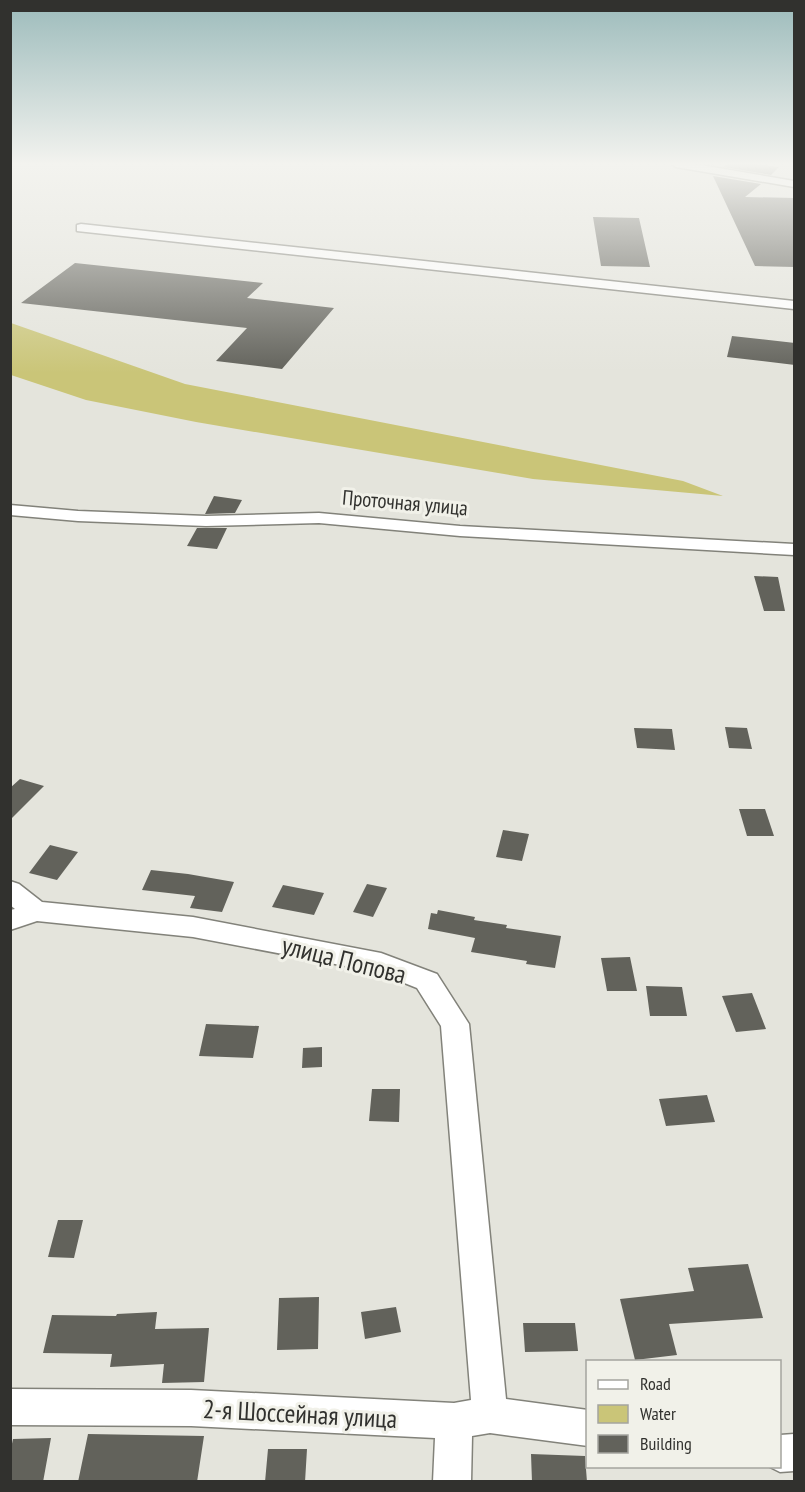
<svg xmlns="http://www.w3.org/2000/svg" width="805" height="1492" font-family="'PT Sans Narrow',sans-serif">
  <rect width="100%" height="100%" fill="#e4e4dc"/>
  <!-- water -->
  <path fill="#cac578" d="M11,323L185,384L683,481L723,496L533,479L196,422L86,400L11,375Z"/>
  <!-- building -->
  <path fill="#62625b" d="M727,164H757L779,167L771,175L723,167Z
    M713,176L761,184L745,197L795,198V267L755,266Z
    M593,217L639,218L650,267L601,266Z
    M75,263L263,283L247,298L334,308L282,369L216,361L247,328L21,303Z
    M732,336L795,343V365L727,357Z
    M214,496L242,500L235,513L205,514Z
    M197,528H227L217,549L187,546Z
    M754,576L778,577L785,611H764Z
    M725,727L747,728L752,749L729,748Z
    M634,728L672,729L675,750L637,748Z
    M20,779L44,786L10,820V788Z
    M739,809H765L774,836H747Z
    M503,830L529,834L522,861L496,857Z
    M50,845L78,852L57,880L29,873Z
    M151,870L188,874L234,882L222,912L190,908L195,896L142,890Z
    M367,884L387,888L373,917L353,912Z
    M283,885L324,893L314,915L272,907Z
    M438,910L475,917L474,920L507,925L506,928L561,936L555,968L526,964L527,961L471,952L475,938L428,929L431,913L437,914Z
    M630,957L637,991H607L601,958Z
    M646,986L682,987L687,1016H650Z
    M752,993L766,1029L736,1032L722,996Z
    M206,1024L259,1026L253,1058L199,1056Z
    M322,1047V1067L302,1068L303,1048Z
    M372,1089H400L399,1122L369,1121Z
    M707,1095L715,1122L666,1126L659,1099Z
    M58,1220H83L74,1258L48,1257Z
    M748,1264L763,1318L669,1324L677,1355L635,1360L620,1299L694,1291L688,1268Z
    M319,1297L318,1349L277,1350L279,1298Z
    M396,1307L401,1332L365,1339L361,1312Z
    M157,1312L155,1329L209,1328L204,1382L162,1383L164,1364L110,1367L112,1354L43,1353L52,1315L116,1316L117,1314Z
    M523,1323H575L578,1351L525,1352Z
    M88,1434L204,1436L197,1482H78Z
    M51,1438L43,1482H10V1453L13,1439Z
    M268,1449H307L305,1482H265Z
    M531,1454L585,1456L587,1482H532Z"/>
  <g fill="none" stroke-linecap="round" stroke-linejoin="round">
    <defs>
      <path id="street" d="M671,164H695L794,181V187L676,167Z
        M81,224L794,301V309L77,231V225Z
        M10,505L78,511L206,516L319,513L460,526L794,544V555L460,536L319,523L206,526L78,521L10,515Z
        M10,881L19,884L42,902L193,917L381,953L437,974L469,1024L506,1399L588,1410V1446L490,1433L472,1436L471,1482H433L435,1438L191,1426L10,1425V1389L191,1390L454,1403L471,1400L441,1026L417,988L377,972L193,937L37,921L10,930V910L15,909L10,905Z
        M794,1434V1471L780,1472L768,1466H780V1435Z"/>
    </defs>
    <!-- street casing -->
    <use href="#street" stroke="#82827a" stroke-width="3"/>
    <!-- street -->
    <use href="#street" fill="#fff" fill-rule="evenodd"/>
  </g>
  <!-- sky -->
  <linearGradient id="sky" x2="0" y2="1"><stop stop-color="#9cbbbb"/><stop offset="0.44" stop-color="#f3f3ef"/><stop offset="1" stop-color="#f3f3ef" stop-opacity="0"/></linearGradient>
  <rect width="805" height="373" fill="url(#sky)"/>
  <g text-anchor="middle" stroke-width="6" stroke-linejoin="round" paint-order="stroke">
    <!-- street labels -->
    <g font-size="21" fill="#31312e" stroke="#f1f1e9">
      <text transform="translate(405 503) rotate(5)" y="7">Проточная улица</text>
    </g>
    <!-- near-street labels -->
    <g font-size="26" fill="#31312e" stroke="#f1f1e9">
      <text transform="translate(344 960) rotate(14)" y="9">улица Попова</text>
      <text transform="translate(300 1414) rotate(3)" y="9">2-я Шоссейная улица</text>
    </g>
  </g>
  <!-- border -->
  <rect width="805" height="1492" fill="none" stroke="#31312e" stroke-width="24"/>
  <!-- legend -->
  <rect x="586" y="1360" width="195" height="108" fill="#f1f1e9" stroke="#a4a49e" stroke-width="1.5"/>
  <rect x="598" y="1380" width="30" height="9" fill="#ffffff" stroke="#a4a49e" stroke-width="1.5"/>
  <text x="640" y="1390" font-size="18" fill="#31312e">Road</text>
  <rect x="598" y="1405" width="30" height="18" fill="#cac578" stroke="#a4a49e" stroke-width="1.5"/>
  <text x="640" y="1420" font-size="18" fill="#31312e">Water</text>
  <rect x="598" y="1435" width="30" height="18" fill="#62625b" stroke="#a4a49e" stroke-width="1.5"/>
  <text x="640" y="1450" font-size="18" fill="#31312e">Building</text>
</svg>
